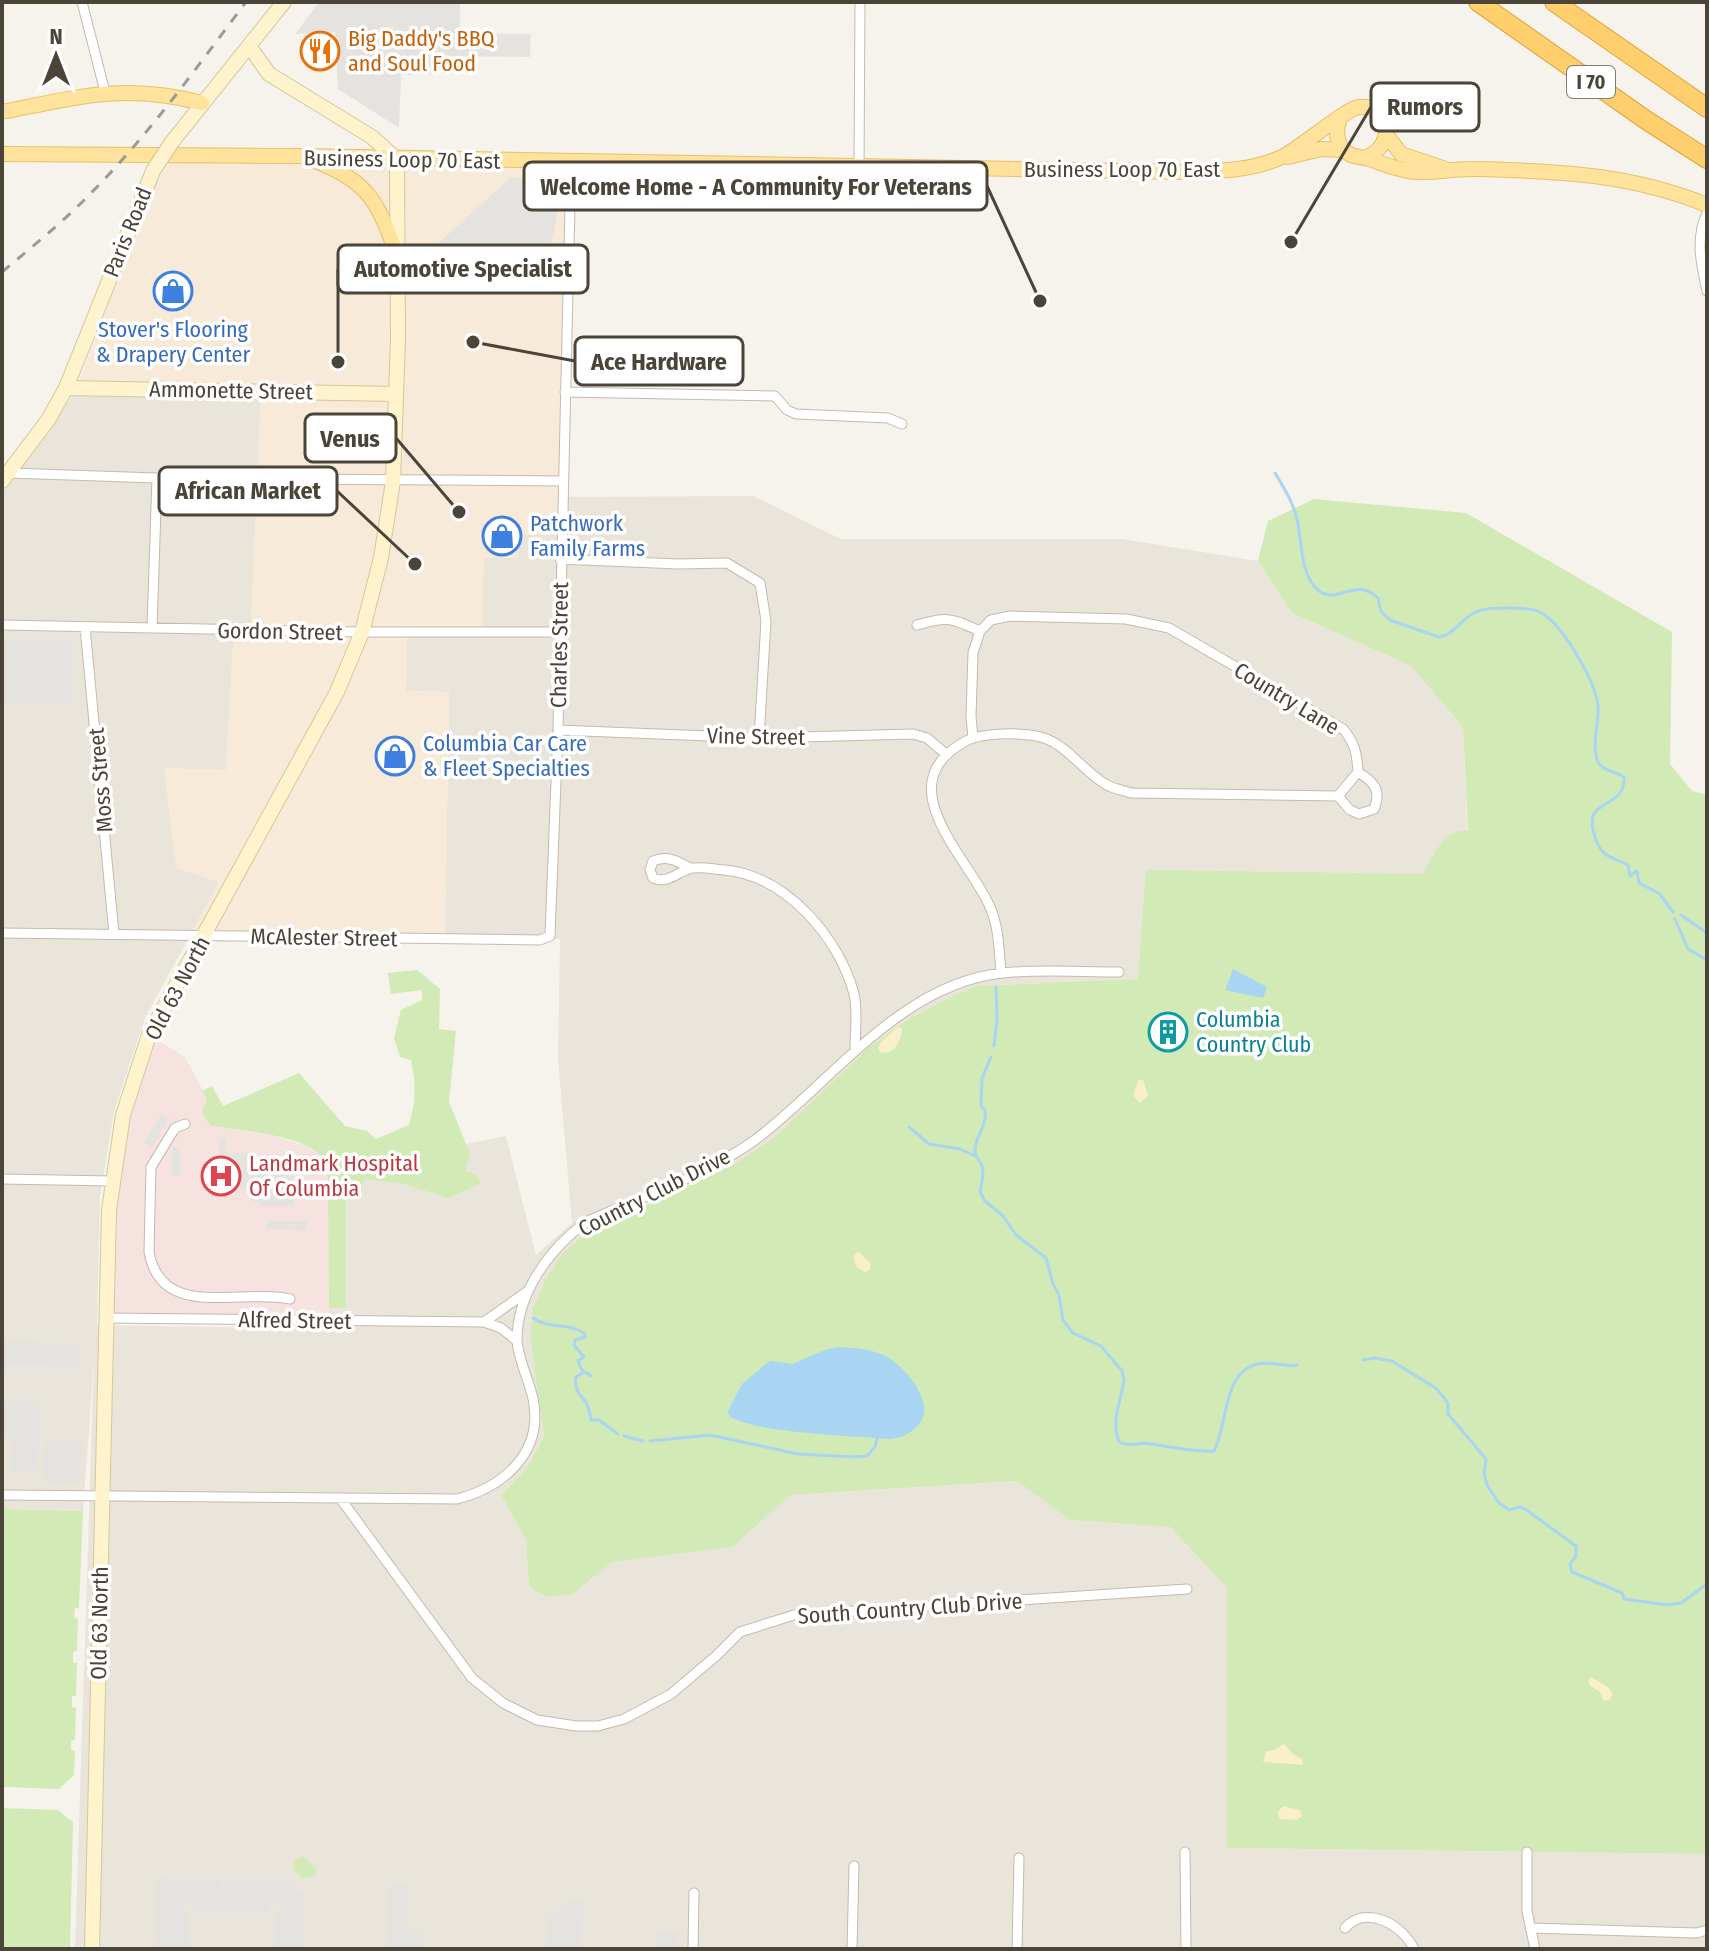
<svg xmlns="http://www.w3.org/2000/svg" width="1709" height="1951" font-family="'Fira Sans Condensed',sans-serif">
  <rect width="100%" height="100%" fill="#f6f3ec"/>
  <!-- residential -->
  <path fill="#eae5da" d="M261,393L251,628H234L226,771L164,768L219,882L145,1018L114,1111L100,1196L97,1325L329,1329L328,1171L506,1136L536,1255L572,1223L558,1059L560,939L445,936L449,692L406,691L407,629L483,558L518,535L559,497L753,496L841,539H1122L1258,561L1292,613L1411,666L1463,727L1469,874L1139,979L977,986L950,997L907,1020L869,1047L776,1136L735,1164L626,1213L542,1408L544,1436L527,1468L501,1495L526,1540L529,1586L573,1594L612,1562L733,1547L790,1495L1017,1481L1070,1520L1170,1527L1227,1588V1848L1707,1854V1949H75L94,1359L83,1511L2,1509V490L74,394Z"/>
  <!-- commercial -->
  <path fill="#f7ead8" d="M171,158L569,163L558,535H519L518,558H484L482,629L407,630L406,691L449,692L445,936L191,933L219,882L176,868L164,768L226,770L234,628L251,627L261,393L74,394L153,189Z"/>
  <!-- medical -->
  <path fill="#f6e3e0" d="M149,1035L185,1057L207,1098L211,1126L271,1135L306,1146L320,1154L328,1171L329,1321L106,1318L112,1181Z"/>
  <!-- green -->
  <path fill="#d2eab5" d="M1314,499L1466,513L1672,632L1670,764L1692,791L1707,795V1854L1227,1848V1588L1170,1527L1070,1520L1017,1481L790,1495L733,1547L612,1562L573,1594L547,1597L529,1586L526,1540L501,1495L527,1468L544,1436L530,1335L533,1308L545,1281L563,1253L588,1232L735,1164L776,1136L869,1047L907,1020L950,997L977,986L1138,979L1146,870L1423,874C1432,857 1445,827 1468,831L1463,727L1411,666L1292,613L1258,561L1268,521Z
    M417,970L440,989L439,1029L456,1031L449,1102L470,1154L465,1171L475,1174L481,1183L448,1198L404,1184L367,1179L346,1197V1308H329L328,1171C326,1166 323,1158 319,1154C300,1135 238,1130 211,1126L202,1112L207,1099L202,1091L212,1086L223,1106L299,1073L345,1126L367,1131L376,1139L409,1125C416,1101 416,1084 411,1060L400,1057L394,1038L401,1010L422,1000V990L391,994L388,973Z
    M2,1509L83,1511L79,1608H75L74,1618L78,1619L77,1651L73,1652V1663H77L76,1696H72V1707L76,1708L75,1740L71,1741V1750L75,1751L74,1775L59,1789L2,1787Z
    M2,1808L58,1810L73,1822L70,1949H2Z
    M303,1857L317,1869L315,1876L302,1878L293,1869L295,1860Z"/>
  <!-- sand -->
  <path fill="#f9efc9" d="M898,1027L902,1028C902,1040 894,1056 880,1052L878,1049L881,1042Z
    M1143,1079L1148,1096L1140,1103L1133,1096L1138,1081Z
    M858,1251L871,1264L869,1271L864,1272L856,1266L853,1256Z
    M1591,1677L1608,1687L1613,1694L1610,1700L1604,1701L1599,1691L1590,1686L1588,1681Z
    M1284,1744L1294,1755L1302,1759L1303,1765L1263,1762L1266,1751L1274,1750Z
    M1283,1806L1300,1810L1302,1816L1297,1820L1280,1819L1277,1813Z"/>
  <!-- parking -->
  <path fill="#e5e3e0" d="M319,2H460V33L531,34L530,57L439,56L437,74L401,75L399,128L338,89L335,32L295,34Z
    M510,178H559L558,210L542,288L423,287V257Z
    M2,640L71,642L72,703L2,706Z
    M161,1114L169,1118L152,1148L144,1144Z
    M219,1139H226V1153H249L248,1190H239V1182L218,1181Z
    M172,1147H180V1176H172Z
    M251,1157H273L274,1168H293V1206H260V1202H251Z
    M266,1221H307V1230L266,1229Z
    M2,1341L81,1343V1367L10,1365L9,1373L2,1372Z
    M2,1401H39L38,1471H12L13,1436L2,1435Z
    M46,1441L81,1442L79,1483L45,1482Z
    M156,1878L219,1879L220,1888H225L226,1879L296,1880V1890H305L304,1949H274V1911L283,1910L277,1903H269V1912H192V1903H187L180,1911H189V1949H155Z
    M390,1882L408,1883L407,1929H424V1949H389Z
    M573,1899H583L581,1949H546L548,1917Z
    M658,1932H678V1949H657Z"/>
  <!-- water -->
  <path fill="#a9d4f2" d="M1233,969L1267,987L1263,998L1225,990Z
    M839,1347C856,1348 874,1349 889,1358C910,1372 941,1410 913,1430C906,1436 899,1438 890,1439C855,1436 754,1433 729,1416L728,1411L742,1384L770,1361L792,1364L825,1350Z"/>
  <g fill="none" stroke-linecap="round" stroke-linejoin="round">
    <!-- stream -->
    <path stroke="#a9d4f2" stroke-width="3" d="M1275,473C1284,488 1293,502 1297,519C1302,541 1300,576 1319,591C1339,605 1355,576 1378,598L1381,611L1390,620L1439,637C1453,636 1461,619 1474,613C1483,608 1494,608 1504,608C1518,608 1535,607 1546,616C1565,630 1597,684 1598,707C1599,725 1591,745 1598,762C1602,771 1616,771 1624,777C1625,798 1609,800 1597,810C1586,819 1596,845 1604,853C1611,859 1620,860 1628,865L1630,876L1637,871L1639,883L1660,894L1673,912
      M1681,915L1707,933
      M1675,919L1688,949L1707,960
      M994,1046L997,1020L996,987
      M991,1057L982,1078L981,1106L985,1110C987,1126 977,1134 975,1148C974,1158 979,1157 982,1166C985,1175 981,1183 980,1192L985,1201L1003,1216L1016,1235L1046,1258L1053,1284L1059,1295L1063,1320L1073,1333L1101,1346L1122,1371L1124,1381L1116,1417V1431L1119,1442C1132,1448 1139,1441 1151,1444C1164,1446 1201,1453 1214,1451C1229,1424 1221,1365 1265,1363C1277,1363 1286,1367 1297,1365
      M909,1127L929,1144L960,1149L973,1155
      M533,1318C550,1330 570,1322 585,1334V1337L575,1340L574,1345L584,1357L578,1361L582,1370L591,1376
      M1363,1360L1375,1358L1392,1361L1437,1389L1448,1403V1414L1486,1459L1484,1473L1487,1485L1498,1502L1509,1510L1520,1507L1525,1509L1576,1546V1556L1570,1564L1572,1572L1622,1593L1624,1599L1668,1605L1681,1603L1707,1584
      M584,1372L576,1377C574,1389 578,1392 585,1401C589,1406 590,1414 591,1420H599L618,1434
      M624,1436L643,1441
      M650,1441L710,1435L798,1454L855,1457L867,1456L875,1447L878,1435"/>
    <defs>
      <path id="street" d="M82,2L105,92
        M859,166L860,2
        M1707,213C1695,239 1701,264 1707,291
        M565,392L775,396L787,410L796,414L888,418L902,424
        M9,473L157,478L562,481
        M560,559L678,564L727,563L760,583L766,621L759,738
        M2,625L362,632H559
        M917,625C948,616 950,618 980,631
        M85,627L114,934
        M152,628L157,478
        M558,730L759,738L913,734L927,738L947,755
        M973,738L971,716L973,653L980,631L991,620L1010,616L1126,619L1169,628L1343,729C1355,743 1357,754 1358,772L1338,796L1131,793C1123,790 1114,789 1107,785C1085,773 1068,746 1044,738C1026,732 983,732 966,741C885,784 969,858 990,907C999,927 999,951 1001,973
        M1338,796L1350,810L1359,814L1374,809C1382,790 1374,782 1358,772
        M690,868C677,861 668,855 653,861L650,870L653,878C669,885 678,870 693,868C702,867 714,869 724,870C785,875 839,937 854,994C858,1011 855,1032 855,1050
        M2,933L540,940L550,936L558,730L571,161
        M185,1124L175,1128L151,1167L149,1252C161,1321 240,1288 290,1299
        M2,1179L112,1181
        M106,1318L484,1322L501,1328L517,1341
        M484,1322L528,1291
        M2,1495L457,1499C504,1487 544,1452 533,1399C529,1380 518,1359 517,1340C517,1293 550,1248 586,1222C639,1198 708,1174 755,1140C831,1083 901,983 1003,973C1041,969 1081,972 1119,972
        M340,1498L472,1678L503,1703L537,1720L576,1726H598L624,1719L671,1694L716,1656L740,1632L794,1615L1187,1589
        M1185,1852L1186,1949
        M1527,1852V1911L1535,1949
        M1345,1928C1366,1904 1403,1925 1414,1949
        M1530,1928L1697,1933L1707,1930
        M693,1949L694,1893
        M852,1949L854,1866
        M1017,1949L1019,1858"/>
      <path id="secondary" d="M172,142L284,2
        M66,388L396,394
        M2,481L48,420L66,388L153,171
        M92,1949L109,1210L123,1115L149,1035L337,692L362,632L381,558L393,481L398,339L397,160L372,137L269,74L249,46"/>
      <path id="primary" d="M2,112C78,97 124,83 202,103
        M1340,118C1335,132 1335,147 1351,155C1356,157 1363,157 1369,159C1384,164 1400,171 1416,172C1437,173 1457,168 1477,169C1558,171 1631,174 1707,205
        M1387,136L1401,154L1443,168
        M2,154L303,156L1185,172C1218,171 1252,171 1282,157C1300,148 1347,108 1359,107C1392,103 1397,147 1364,158
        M1288,157L1321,149L1343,150
        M315,161C371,182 379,205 398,258"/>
      <path id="highway" d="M1478,2L1646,120L1707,159
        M1554,2L1707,108"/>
    </defs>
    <!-- street casing -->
    <use href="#street" stroke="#c2bbae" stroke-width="11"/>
    <!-- secondary casing -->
    <use href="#secondary" stroke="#d6c79b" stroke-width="16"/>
    <!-- primary casing -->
    <use href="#primary" stroke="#e6c16a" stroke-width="16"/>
    <!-- highway casing -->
    <use href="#highway" stroke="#e0a43c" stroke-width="20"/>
    <!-- street -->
    <use href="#street" stroke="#fff" stroke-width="9"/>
    <!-- secondary -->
    <use href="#secondary" stroke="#fff3cd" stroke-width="14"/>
    <!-- primary -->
    <use href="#primary" stroke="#ffe39c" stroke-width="14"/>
    <!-- highway -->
    <use href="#highway" stroke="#ffcf6e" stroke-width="18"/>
    <!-- rail -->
    <path stroke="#9a9a9a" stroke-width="3" stroke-dasharray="10 10" stroke-linecap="butt" d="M2,272C32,247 63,222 90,194C148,136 197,67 246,2"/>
    <defs>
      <path id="secondary-bridge" d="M153,171L172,142"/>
    </defs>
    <!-- secondary-bridge casing -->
    <use href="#secondary-bridge" stroke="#d6c79b" stroke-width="16" stroke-linecap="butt"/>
    <!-- secondary-bridge -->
    <use href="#secondary-bridge" stroke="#fff3cd" stroke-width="14"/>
  </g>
  <!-- icons -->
  <defs>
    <symbol id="restaurant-ring" viewBox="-11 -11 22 22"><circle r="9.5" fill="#fff" stroke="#e8710a" stroke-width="1.5"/><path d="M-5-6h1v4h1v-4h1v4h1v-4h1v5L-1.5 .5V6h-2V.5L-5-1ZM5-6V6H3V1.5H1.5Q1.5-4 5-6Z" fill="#e8710a"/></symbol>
    <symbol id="shop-ring" viewBox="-11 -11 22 22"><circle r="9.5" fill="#fff" stroke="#3f7fe0" stroke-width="1.5"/><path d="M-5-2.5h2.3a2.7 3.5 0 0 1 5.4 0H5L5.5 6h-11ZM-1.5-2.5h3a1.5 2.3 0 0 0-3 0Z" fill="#3f7fe0"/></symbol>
    <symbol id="building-ring" viewBox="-11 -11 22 22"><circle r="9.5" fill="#fff" stroke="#0f9aa8" stroke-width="1.5"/><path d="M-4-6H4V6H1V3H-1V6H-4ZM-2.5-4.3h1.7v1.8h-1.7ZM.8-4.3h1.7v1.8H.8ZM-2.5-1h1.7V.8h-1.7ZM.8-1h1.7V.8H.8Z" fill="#0f9aa8"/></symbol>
    <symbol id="hospital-ring" viewBox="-11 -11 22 22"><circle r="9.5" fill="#fff" stroke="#e0444e" stroke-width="1.5"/><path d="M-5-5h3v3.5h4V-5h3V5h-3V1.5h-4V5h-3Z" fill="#e0444e"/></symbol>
  </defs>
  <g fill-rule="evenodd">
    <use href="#restaurant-ring" x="298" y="29" width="44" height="44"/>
    <use href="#shop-ring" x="151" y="269" width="44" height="44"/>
    <use href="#shop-ring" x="480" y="514" width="44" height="44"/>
    <use href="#shop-ring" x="373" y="734" width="44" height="44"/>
    <use href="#building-ring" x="1146" y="1010" width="44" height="44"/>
    <use href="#hospital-ring" x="199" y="1154" width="44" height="44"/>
  </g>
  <g text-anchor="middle" stroke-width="7" stroke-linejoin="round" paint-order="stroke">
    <!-- shield labels -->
    <rect fill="#fff" stroke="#817c74" stroke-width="2" x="1567" y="66" width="48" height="32" rx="6"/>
    <g font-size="20" font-weight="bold" fill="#4b4439">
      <text x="1591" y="89">I 70</text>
    </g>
    <!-- food labels -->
    <g font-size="22" fill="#c56008" stroke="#fff" text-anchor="start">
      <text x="348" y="46">Big Daddy's BBQ<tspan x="348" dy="25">and Soul Food</tspan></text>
    </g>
    <!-- street labels -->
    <g font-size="22" fill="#4b4439" stroke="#fff">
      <text transform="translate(402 159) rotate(1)" y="8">Business Loop 70 East</text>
      <text x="1122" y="177">Business Loop 70 East</text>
      <text transform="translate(127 232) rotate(-68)" y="8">Paris Road</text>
      <text transform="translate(231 390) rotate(1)" y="8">Ammonette Street</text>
      <text transform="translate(280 631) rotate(1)" y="8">Gordon Street</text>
      <text transform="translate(559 645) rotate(-89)" y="8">Charles Street</text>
      <text transform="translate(1287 698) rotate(31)" y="8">Country Lane</text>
      <text transform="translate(756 736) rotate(1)" y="8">Vine Street</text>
      <text transform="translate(100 780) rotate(-95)" y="8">Moss Street</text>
      <text transform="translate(324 937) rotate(1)" y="8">McAlester Street</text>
      <text transform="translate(177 988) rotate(-62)" y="8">Old 63 North</text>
      <text transform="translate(654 1192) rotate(-27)" y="8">Country Club Drive</text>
      <text transform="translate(295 1320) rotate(1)" y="8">Alfred Street</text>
      <text transform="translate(910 1608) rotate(-4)" y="8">South Country Club Drive</text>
      <text transform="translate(99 1623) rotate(-89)" y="8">Old 63 North</text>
    </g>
    <!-- shop labels -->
    <g font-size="22" fill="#366cbe" stroke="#fff" text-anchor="start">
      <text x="173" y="337" text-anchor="middle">Stover's Flooring<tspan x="173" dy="25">&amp; Drapery Center</tspan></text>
      <text x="530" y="531">Patchwork<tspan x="530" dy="25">Family Farms</tspan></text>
      <text x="423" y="751">Columbia Car Care<tspan x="423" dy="25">&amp; Fleet Specialties</tspan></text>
    </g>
    <!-- culture labels -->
    <g font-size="22" fill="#0d838f" stroke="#fff" text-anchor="start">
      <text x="1196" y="1027">Columbia<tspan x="1196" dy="25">Country Club</tspan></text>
    </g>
    <!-- health labels -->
    <g font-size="22" fill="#be3a42" stroke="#fff" text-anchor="start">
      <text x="249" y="1171">Landmark Hospital<tspan x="249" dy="25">Of Columbia</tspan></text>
    </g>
  </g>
  <!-- callouts -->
  <path fill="none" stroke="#4b4439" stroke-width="3" d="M1291 242L1371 107M1040 301L987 186M338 362L338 269M473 342L575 361M459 512L396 438M415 564L337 491"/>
  <g fill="#4b4439" stroke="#fff" stroke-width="3">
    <circle cx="1291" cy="242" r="8"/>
    <circle cx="1040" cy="301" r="8"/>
    <circle cx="338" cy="362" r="8"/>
    <circle cx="473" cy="342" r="8"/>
    <circle cx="459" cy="512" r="8"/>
    <circle cx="415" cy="564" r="8"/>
  </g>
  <g fill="#fff" stroke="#4b4439" stroke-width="3">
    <rect x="1371" y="83" width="108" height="48" rx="8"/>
    <rect x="524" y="162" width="463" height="48" rx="8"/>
    <rect x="338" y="245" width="250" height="48" rx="8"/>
    <rect x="575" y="337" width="168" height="48" rx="8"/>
    <rect x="305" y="414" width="91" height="48" rx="8"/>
    <rect x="159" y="467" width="178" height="48" rx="8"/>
  </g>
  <g font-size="24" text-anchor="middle" font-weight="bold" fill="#4b4439">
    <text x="1425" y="115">Rumors</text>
    <text x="756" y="195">Welcome Home - A Community For Veterans</text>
    <text x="463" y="277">Automotive Specialist</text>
    <text x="659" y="370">Ace Hardware</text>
    <text x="350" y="447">Venus</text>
    <text x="248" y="499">African Market</text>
  </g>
  <!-- border -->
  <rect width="1709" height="1951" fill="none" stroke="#4b4439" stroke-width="8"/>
  <!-- north arrow -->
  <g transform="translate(56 56)" stroke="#ffffff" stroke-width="6" paint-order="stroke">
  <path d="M0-6L14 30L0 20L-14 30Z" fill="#4b4439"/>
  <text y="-12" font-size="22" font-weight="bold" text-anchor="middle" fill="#4b4439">N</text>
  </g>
</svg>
